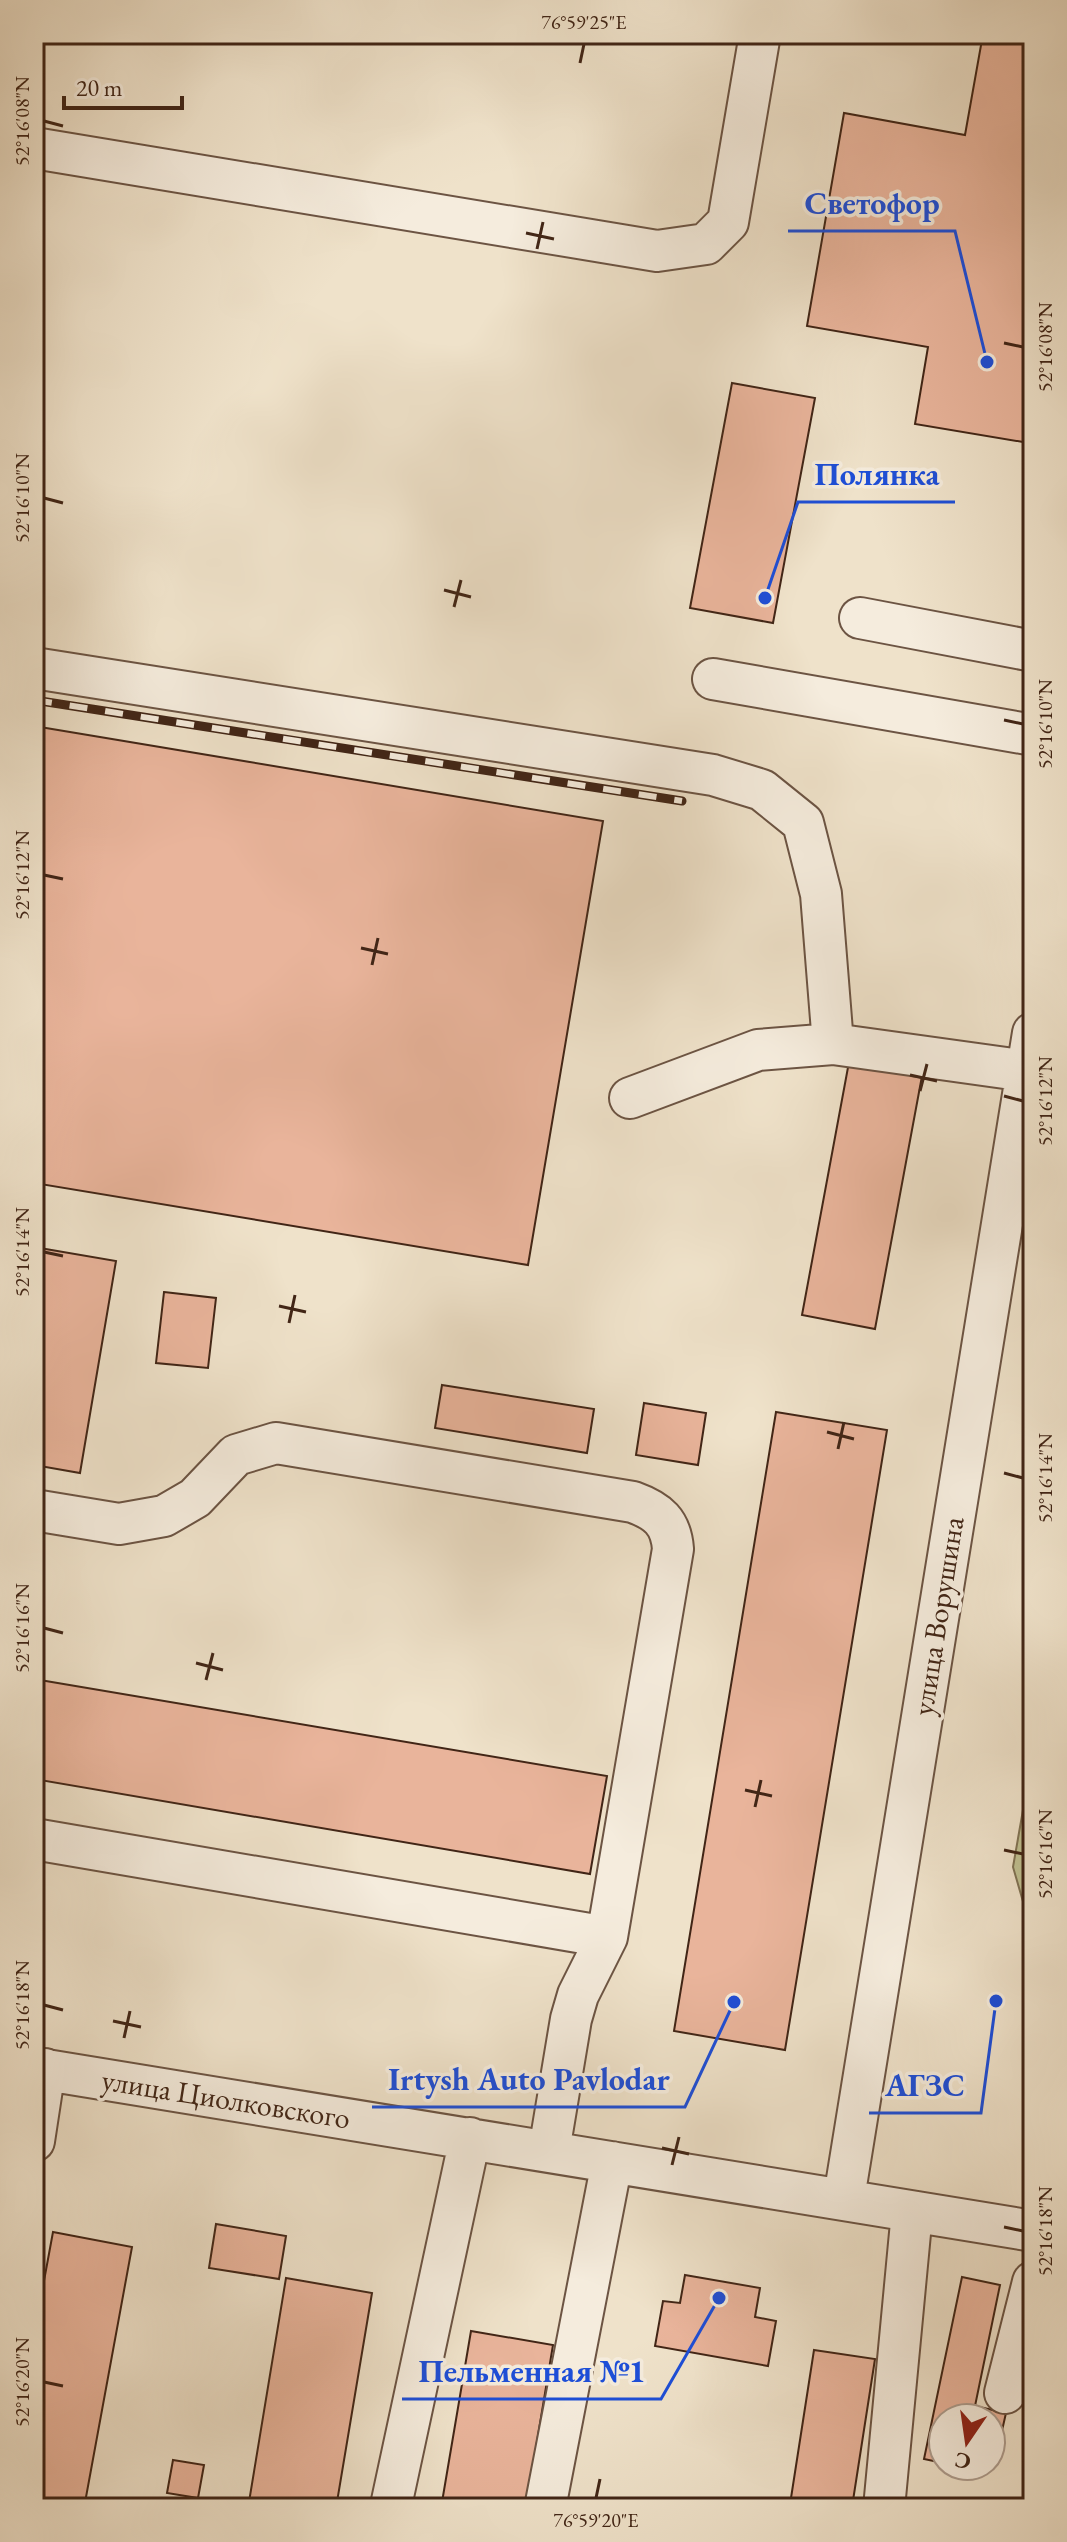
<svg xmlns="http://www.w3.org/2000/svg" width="1067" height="2542" font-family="'EB Garamond',serif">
  <rect width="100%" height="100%" fill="#efe2ca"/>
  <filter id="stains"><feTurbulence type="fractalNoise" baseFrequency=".0025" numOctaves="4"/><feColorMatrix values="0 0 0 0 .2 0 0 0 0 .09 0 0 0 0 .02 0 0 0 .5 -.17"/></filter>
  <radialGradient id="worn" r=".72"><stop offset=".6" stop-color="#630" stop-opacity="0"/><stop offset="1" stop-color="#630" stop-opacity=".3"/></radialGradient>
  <!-- green -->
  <path fill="#c0c192" stroke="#807354" stroke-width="2" d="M1033,1753V1936L1013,1867Z"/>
  <!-- building -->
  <path fill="#e9b49b" stroke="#412516" stroke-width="2" d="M983,34H1033V418L1029,443L915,424L928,347L807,326L844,113L965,135Z
    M732,383L815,398L773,623L690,608Z
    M34,726L603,821L528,1265L34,1183Z
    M849,1062L922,1076L875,1329L802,1315Z
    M34,1247L116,1261L80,1473L34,1465Z
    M164,1292L216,1298L208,1368L156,1363Z
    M442,1385L594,1409L587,1453L435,1428Z
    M644,1403L706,1413L698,1465L636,1455Z
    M776,1412L887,1430L785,2050L674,2031Z
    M34,1679L607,1776L590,1874L34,1779Z
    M216,2224L286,2236L279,2279L209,2268Z
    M53,2232L132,2247L84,2508H34V2335Z
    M685,2275L760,2288L755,2317L776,2321L768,2366L655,2346L663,2301L680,2303Z
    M962,2277L1000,2285L975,2406L1006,2413L1001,2435L991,2432V2418H943V2463L924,2459Z
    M286,2278L372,2293L336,2508H248Z
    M471,2331L553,2345L526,2508H441Z
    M814,2350L875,2359L852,2507L791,2498Z
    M173,2460L204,2465L198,2498L167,2493Z"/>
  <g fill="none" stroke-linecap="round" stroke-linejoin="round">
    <defs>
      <path id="minor" d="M34,148L657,251L706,244L728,222L760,34
        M860,618L1033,651
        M34,668L713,775L762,790L803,823L821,894L833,1044
        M713,679L1033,735
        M630,1098L758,1050L833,1044L1027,1071
        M34,1510L119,1524L164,1516L195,1498L236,1455L276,1443L633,1502C658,1511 671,1522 673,1549L607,1937L578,1995L571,2019L549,2151
        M34,1839L607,1937
        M34,2068L1033,2231
        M34,2141L45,2069
        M844,2198L1033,1033
        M1005,2393L1033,2282
        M392,2501L470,2138
        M545,2508L612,2162
        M884,2508L912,2212"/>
    </defs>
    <!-- minor casing -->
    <use href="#minor" stroke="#6c5443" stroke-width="44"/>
    <!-- minor -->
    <use href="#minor" stroke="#f5ecdd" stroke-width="40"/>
    <defs>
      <path id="rail" d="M34,700L682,801"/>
    </defs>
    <!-- rail casing -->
    <use href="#rail" stroke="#412516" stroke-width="9"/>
    <!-- rail -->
    <use href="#rail" stroke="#f5ecdd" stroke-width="6" stroke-dasharray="18" stroke-linecap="butt"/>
  </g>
  <!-- ticks -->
  <path fill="none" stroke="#412516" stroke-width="3" d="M580,63L584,44M44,121L63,126M526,233L554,239M537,249L543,222M1004,343L1023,347M44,498L63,503M444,590L471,597M454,607L461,580M1004,720L1023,724M44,875L63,879M361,948L388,954M372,965L378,938M910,1075L937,1081M920,1091L927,1064M1004,1096L1023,1101M44,1252L63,1256M279,1306L306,1312M289,1323L295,1295M827,1432L854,1439M838,1449L844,1422M1004,1473L1023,1478M44,1628L63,1633M196,1663L223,1670M206,1680L213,1653M745,1790L772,1796M755,1807L761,1780M1004,1850L1023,1854M44,2005L63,2010M113,2021L141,2027M124,2038L130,2011M662,2148L689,2154M672,2165L679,2137M1004,2227L1023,2231M44,2382L63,2386M596,2498L600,2479"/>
  <g text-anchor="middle" stroke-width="7" stroke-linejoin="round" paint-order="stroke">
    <!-- street labels -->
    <g font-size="30" fill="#412516" stroke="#f5ecdd">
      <text transform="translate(938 1616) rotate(-81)" y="10">улица Ворушина</text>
      <text transform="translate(226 2099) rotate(9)" y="10">улица Циолковского</text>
    </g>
  </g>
  <!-- callouts -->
  <path fill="none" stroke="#1d4ed8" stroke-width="3" d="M987 362L955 231H788M765 598L798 502H955M734 2002L685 2107H372M996 2001L981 2113H869M719 2298L661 2399H402"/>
  <g fill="#1d4ed8" stroke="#f5ecdd" stroke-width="3">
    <circle cx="987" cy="362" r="8"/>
    <circle cx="765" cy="598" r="8"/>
    <circle cx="734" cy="2002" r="8"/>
    <circle cx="996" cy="2001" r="8"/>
    <circle cx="719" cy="2298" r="8"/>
  </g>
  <g font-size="32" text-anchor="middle" font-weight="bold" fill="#1d4ed8" stroke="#f5ecdd" stroke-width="7" stroke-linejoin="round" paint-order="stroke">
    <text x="872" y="214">Светофор</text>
    <text x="877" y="485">Полянка</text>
    <text x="529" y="2090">Irtysh Auto Pavlodar</text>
    <text x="925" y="2096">АГЗС</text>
    <text x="532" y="2382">Пельменная №1</text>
  </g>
  <!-- margin -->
  <rect width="1067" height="2542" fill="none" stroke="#efe2ca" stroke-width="88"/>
  <!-- north arrow -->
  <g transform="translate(967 2442) rotate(193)"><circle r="38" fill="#f5ecdd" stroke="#ad9c8d" stroke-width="2"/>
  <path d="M0-6L14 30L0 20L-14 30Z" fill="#8f2418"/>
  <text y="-12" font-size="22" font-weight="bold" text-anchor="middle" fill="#412516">С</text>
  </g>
  <!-- scale -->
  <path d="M64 96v12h118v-12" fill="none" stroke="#412516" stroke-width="4"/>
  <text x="76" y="96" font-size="24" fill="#412516" stroke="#f5ecdd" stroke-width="6" paint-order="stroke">20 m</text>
  <rect x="44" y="44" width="979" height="2454" fill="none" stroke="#412516" stroke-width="3"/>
  <g font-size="20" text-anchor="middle" fill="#412516">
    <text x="584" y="29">76°59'25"E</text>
    <text transform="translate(22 121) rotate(-90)" y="7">52°16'08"N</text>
    <text transform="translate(1045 347) rotate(-90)" y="7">52°16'08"N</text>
    <text transform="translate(22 498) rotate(-90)" y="7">52°16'10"N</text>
    <text transform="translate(1045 724) rotate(-90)" y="7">52°16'10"N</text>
    <text transform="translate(22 875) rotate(-90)" y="7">52°16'12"N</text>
    <text transform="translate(1045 1101) rotate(-90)" y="7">52°16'12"N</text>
    <text transform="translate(22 1252) rotate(-90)" y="7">52°16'14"N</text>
    <text transform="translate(1045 1478) rotate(-90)" y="7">52°16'14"N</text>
    <text transform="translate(22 1628) rotate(-90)" y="7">52°16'16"N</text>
    <text transform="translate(1045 1854) rotate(-90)" y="7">52°16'16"N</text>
    <text transform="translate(22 2005) rotate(-90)" y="7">52°16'18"N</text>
    <text transform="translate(1045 2231) rotate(-90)" y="7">52°16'18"N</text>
    <text transform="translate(22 2382) rotate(-90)" y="7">52°16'20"N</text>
    <text x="596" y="2527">76°59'20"E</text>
  </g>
  <rect width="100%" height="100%" filter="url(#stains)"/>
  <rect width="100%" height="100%" fill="url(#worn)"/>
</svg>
